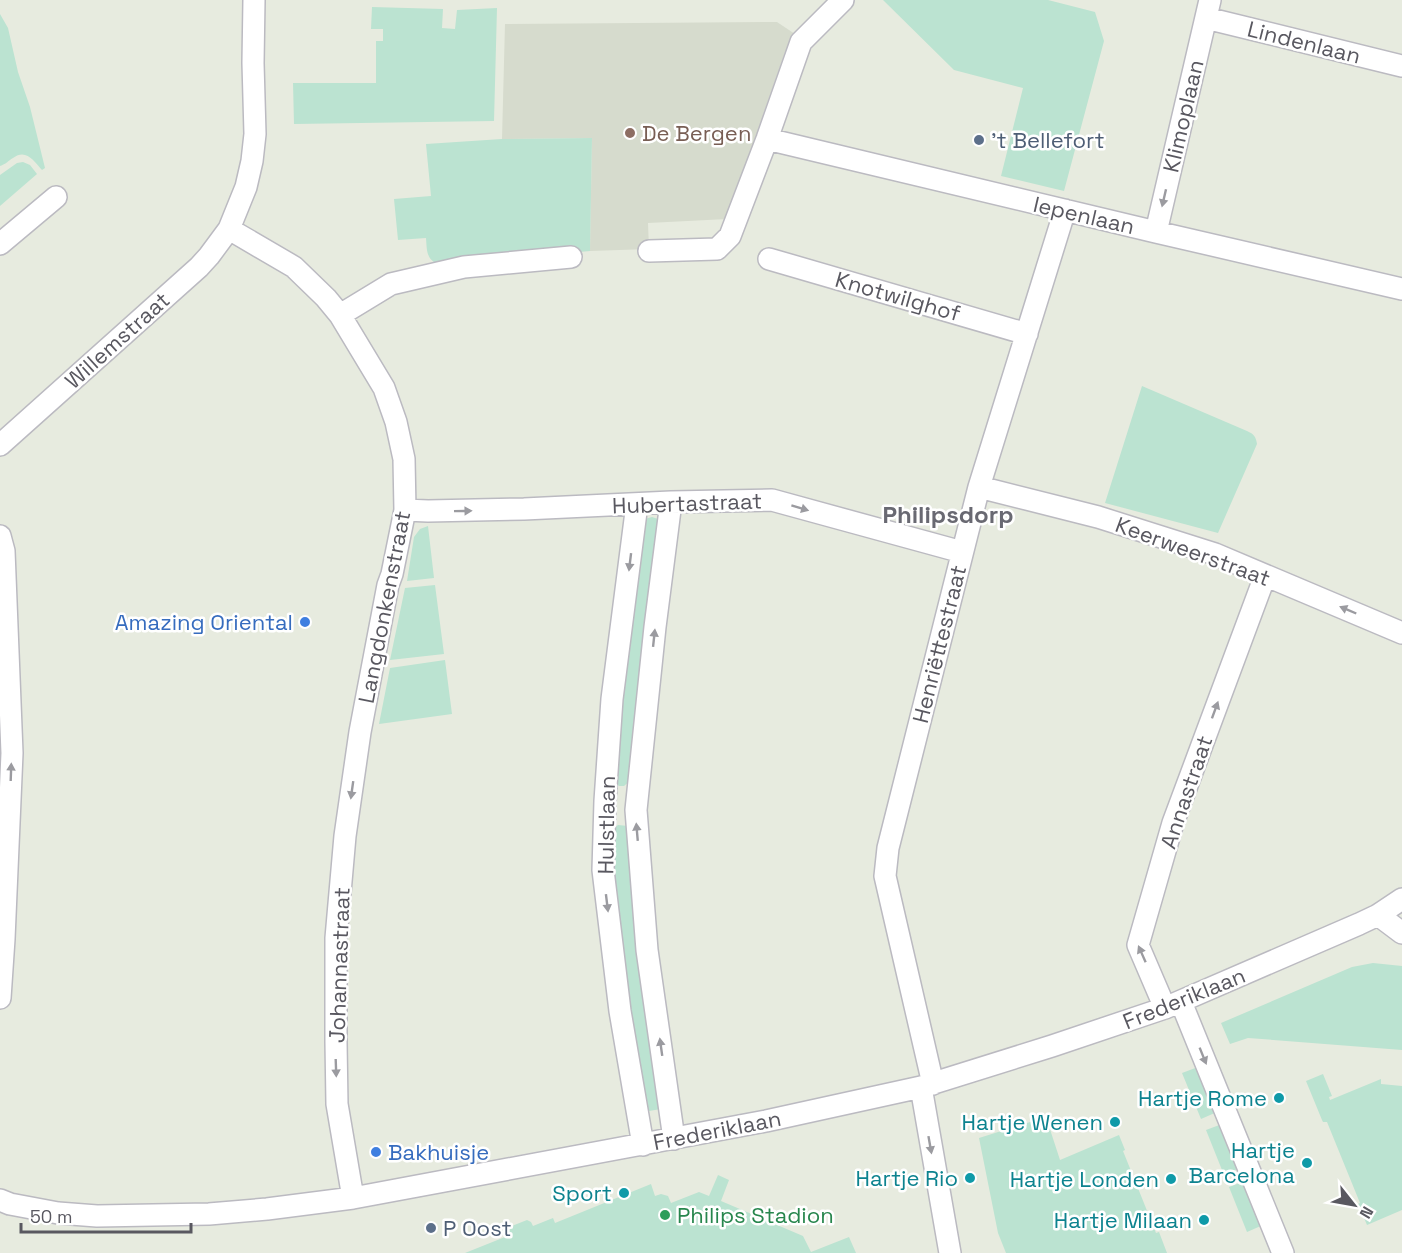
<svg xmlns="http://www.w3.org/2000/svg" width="1402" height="1253" font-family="'Space Grotesk',sans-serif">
  <rect width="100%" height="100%" fill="#e7ebdf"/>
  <!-- education -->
  <path fill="#d6dbcd" d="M777,22L798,36L785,52L727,219L648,223L649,249L590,251L592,138L502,139L505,24Z"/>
  <!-- green -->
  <path fill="#bbe3d1" d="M883,0H1048L1095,12L1104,41L1064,191L1001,176L1023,88L954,70Z
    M372,7L443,9L442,28L455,29L457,10L497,8L494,121L294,124L293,83H376V41H383V29H371Z
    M0,14L8,28L18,72L30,107L45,168L42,170C34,161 26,148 13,158C8,161 6,164 0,166Z
    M592,138L590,251L439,265C426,259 427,251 426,238L398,240L394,199L431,196L426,144L502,139Z
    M23,162L30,165L37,174L0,206V175L17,163Z
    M1142,386L1247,431C1254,434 1256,437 1257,444L1218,533L1105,503Z
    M652,517L658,519L632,779L624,786H619L613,780L618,709L645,519Z
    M428,526L434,578L407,581L414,537L420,529Z
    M435,585L444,654L390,660L405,588Z
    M445,660L452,714L379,724L390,668Z
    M618,825L628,826L661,1109L643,1112L613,875V829Z
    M1373,963L1402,966V1050L1248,1038L1230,1044L1221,1023L1352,967Z
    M1198,1067L1217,1112L1201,1119L1182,1073Z
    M1323,1074L1332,1096L1329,1097L1330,1100L1381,1079V1084L1402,1086V1210L1367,1225L1358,1204L1360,1203L1327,1122H1323L1322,1120L1306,1081Z
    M1046,1117L1060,1160L1119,1135L1125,1150L1123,1151L1156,1233L1159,1232L1167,1253H1006L998,1233L979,1138Z
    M1222,1124L1240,1168L1224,1175L1206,1130Z
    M718,1175L729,1180L721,1201L803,1236L811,1252L849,1237L856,1253H465L505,1237L502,1230L527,1220L531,1222L533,1226L553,1218L555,1223L651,1184L655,1196L661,1194L668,1196L671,1203L699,1192L709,1196Z
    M1245,1181L1263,1225L1247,1232L1229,1187Z"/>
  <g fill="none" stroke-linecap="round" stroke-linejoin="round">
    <defs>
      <path id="minor" d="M1206,18L1402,66
        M767,139L1156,232L1402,289
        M229,229L294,267L326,298L340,315L384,388L396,422L404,459L405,510L392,574L388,585L360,732L345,836L336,938V1042L337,1104L353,1198
        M1156,232L1210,0
        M0,244L56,197
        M649,251L717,249L730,236L767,139L801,42L843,0
        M769,259L1027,334
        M340,315L391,284L464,267L571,257
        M0,445L199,267L209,256L229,229L246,187L252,161L255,134L253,63L254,0
        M979,487L1098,517L1215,554L1402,633
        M671,502L655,627L636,810L647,950L674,1139
        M637,504L612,699L605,801L603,870L620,1011L643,1145
        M405,510L428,511L524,509L671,502L772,500L962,552
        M0,536L4,551L12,753L4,939L0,998
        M1378,915L1402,933
        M1181,1002L1283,1253
        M1165,1008L1138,945L1173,823L1265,576
        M933,1084L885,876L888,848L979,487L1065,210
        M921,1087L950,1253
        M0,1200L10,1204L58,1213L97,1216L209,1214L267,1209L353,1198L766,1121L921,1087L1052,1046L1165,1008L1359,924L1378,915L1402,899"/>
    </defs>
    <!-- minor casing -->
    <use href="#minor" stroke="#bbbac1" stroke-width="24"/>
    <!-- minor -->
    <use href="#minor" stroke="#fff" stroke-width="21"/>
  </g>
  <!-- one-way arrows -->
  <defs><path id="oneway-solid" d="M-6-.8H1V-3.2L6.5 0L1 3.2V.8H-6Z" transform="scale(1.5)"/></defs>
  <g fill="#9b9ba0">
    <use href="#oneway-solid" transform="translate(1164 198) rotate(103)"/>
    <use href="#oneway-solid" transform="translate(800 508) rotate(17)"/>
    <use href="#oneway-solid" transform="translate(463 511) rotate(-1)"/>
    <use href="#oneway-solid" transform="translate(630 562) rotate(97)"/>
    <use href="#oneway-solid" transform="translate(1348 610) rotate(-157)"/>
    <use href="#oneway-solid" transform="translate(654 638) rotate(-84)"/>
    <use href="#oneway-solid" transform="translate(1215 710) rotate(-70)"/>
    <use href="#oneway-solid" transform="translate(11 772) rotate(-88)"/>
    <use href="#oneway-solid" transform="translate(352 790) rotate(98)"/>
    <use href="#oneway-solid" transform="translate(637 832) rotate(-95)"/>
    <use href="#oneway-solid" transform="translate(607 903) rotate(83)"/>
    <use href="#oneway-solid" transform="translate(1142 954) rotate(-114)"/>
    <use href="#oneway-solid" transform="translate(661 1047) rotate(-98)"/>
    <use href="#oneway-solid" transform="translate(1203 1056) rotate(68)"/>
    <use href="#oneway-solid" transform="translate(336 1068) rotate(88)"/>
    <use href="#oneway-solid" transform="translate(930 1145) rotate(80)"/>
  </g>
  <!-- markers -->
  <circle fill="#8d6e63" stroke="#fff" stroke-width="2" cx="630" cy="133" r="6"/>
  <g fill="#5c6f8a" stroke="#fff" stroke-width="2">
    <circle cx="979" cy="140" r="6"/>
    <circle cx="431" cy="1228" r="6"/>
  </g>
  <g fill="#3f7fe0" stroke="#fff" stroke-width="2">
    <circle cx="305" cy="622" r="6"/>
    <circle cx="376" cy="1152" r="6"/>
  </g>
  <g fill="#0f9aa8" stroke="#fff" stroke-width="2">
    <circle cx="1279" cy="1098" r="6"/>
    <circle cx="1115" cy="1122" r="6"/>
    <circle cx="1307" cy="1163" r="6"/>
    <circle cx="970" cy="1178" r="6"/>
    <circle cx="1171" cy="1179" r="6"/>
    <circle cx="624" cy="1193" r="6"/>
    <circle cx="1204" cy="1220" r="6"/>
  </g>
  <circle fill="#2e9e5b" stroke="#fff" stroke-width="2" cx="665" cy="1215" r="6"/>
  <g text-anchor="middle" stroke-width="5" stroke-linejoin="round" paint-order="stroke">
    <!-- street labels -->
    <g font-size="22" fill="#595860" stroke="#fff">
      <text transform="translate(1304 42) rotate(14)" y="8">Lindenlaan</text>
      <text transform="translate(1183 116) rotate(-77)" y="8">Klimoplaan</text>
      <text transform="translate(1084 215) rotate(13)" y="8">Iepenlaan</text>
      <text transform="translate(898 296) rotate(16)" y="8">Knotwilghof</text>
      <text transform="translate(117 340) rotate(-42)" y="8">Willemstraat</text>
      <text transform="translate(687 503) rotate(-2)" y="8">Hubertastraat</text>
      <text transform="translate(1193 551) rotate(20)" y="8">Keerweerstraat</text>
      <text transform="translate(384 607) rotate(-79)" y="8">Langdonkenstraat</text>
      <text transform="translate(939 644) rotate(-76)" y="8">Henriëttestraat</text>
      <text transform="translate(1186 792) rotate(-71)" y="8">Annastraat</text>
      <text transform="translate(606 825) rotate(-89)" y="8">Hulstlaan</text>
      <text transform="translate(339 965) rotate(-88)" y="8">Johannastraat</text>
      <text transform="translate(1184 998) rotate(-22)" y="8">Frederiklaan</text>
      <text transform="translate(717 1130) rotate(-11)" y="8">Frederiklaan</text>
    </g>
    <!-- education labels -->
    <g font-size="22" fill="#785e54" stroke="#fff" text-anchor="start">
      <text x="642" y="141">De Bergen</text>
    </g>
    <!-- service labels -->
    <g font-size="22" fill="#4e5e75" stroke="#fff" text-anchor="start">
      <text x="991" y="148">'t Bellefort</text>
      <text x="443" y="1236">P Oost</text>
    </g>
    <!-- shop labels -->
    <g font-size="22" fill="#366cbe" stroke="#fff" text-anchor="end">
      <text x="293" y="630">Amazing Oriental</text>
      <text x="388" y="1160" text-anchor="start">Bakhuisje</text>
    </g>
    <!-- culture labels -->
    <g font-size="22" fill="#0d838f" stroke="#fff" text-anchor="end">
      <text x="1267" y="1106">Hartje Rome</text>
      <text x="1103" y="1130">Hartje Wenen</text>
      <text x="1295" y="1158">Hartje<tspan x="1295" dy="25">Barcelona</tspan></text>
      <text x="958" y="1186">Hartje Rio</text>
      <text x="1159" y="1187">Hartje Londen</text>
      <text x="612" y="1201">Sport</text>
      <text x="1192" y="1228">Hartje Milaan</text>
    </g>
    <!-- leisure labels -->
    <g font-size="22" fill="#27864d" stroke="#fff" text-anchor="start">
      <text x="677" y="1223">Philips Stadion</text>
    </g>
    <!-- neighbourhood labels -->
    <g font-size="24" font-weight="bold" fill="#696972" stroke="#fff">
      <text x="948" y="523">Philipsdorp</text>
    </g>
  </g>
  <!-- north arrow -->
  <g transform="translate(1354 1205) rotate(121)" stroke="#ffffff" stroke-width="4.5" paint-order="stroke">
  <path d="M0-4.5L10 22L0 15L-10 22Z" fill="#595860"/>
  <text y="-9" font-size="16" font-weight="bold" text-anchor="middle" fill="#595860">N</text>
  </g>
  <!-- scale -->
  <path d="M21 1223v9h170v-9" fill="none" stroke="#595860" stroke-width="3"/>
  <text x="30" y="1223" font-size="18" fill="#595860" stroke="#ffffff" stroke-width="4.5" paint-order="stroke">50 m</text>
</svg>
